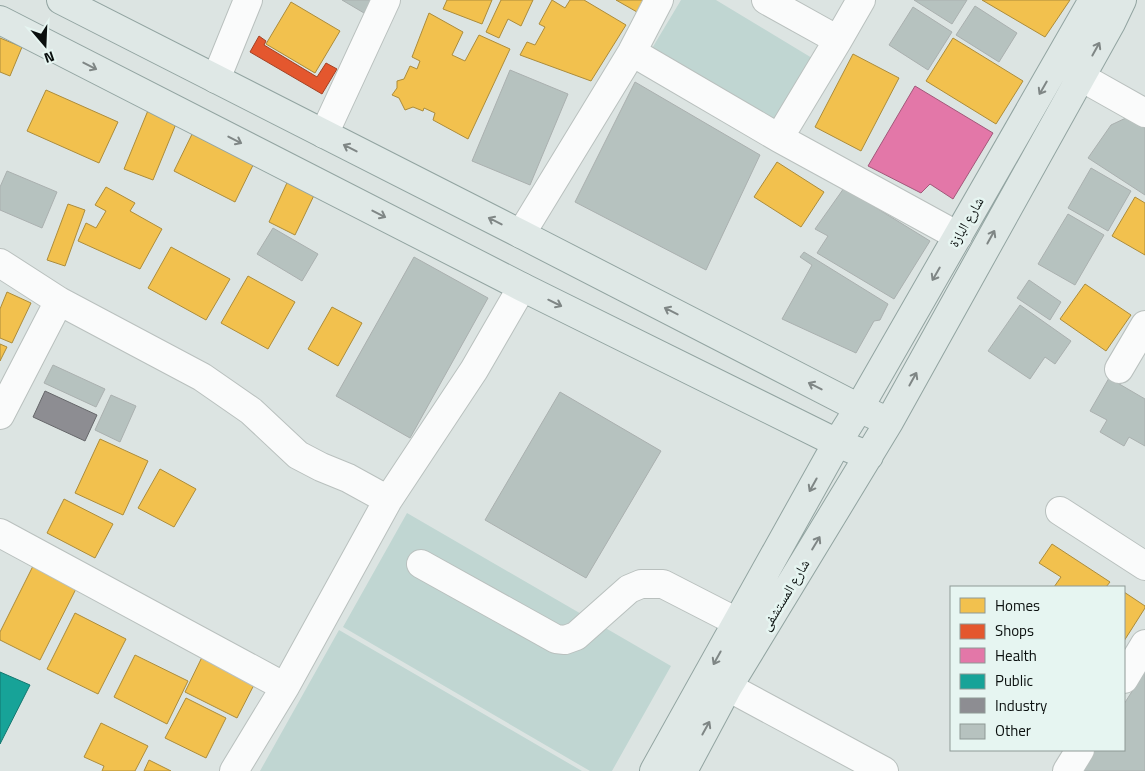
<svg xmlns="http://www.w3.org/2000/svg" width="1145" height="771" font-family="'Titillium Web','Noto Naskh Arabic',sans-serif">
  <rect width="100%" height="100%" fill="#dce4e2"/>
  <!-- green -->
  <path fill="#c0d6d2" d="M681,0H716L812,58L772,124L651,50Z
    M407,513L671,666L612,771H590L343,627Z
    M339,630L582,771H260Z"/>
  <!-- homes -->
  <path fill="#f2c14e" stroke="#ac8c3b" d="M447,0H492L482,24L443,9Z
    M501,0H533L521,26L508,19L499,38L486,32Z
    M552,0L565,8L570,0H584L626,25L591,81L520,55L527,42L535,45L545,27L539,24Z
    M616,0H644L637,12Z
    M982,0H1070L1045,37Z
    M291,2L340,31L315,73L266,44Z
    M429,13L463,32L452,55L465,61L479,35L510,49L468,139L433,120L435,113L424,108L423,111L413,107L405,110L399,98L392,95L397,88V81L404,79L410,66L417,69L420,61L412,57Z
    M0,38L22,47L10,76L0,72Z
    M953,38L1023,81L996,124L926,81Z
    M853,54L899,78L861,151L815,127Z
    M46,90L118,122L99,163L27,131Z
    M149,108L178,119L153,180L124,169Z
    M195,128L257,157L235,202L174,171Z
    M777,162L824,192L801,227L754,197Z
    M291,174L318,187L295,235L269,222Z
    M106,187L135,203L130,211L162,229L140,269L78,241L86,223L96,228L106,211L95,205Z
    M1135,197L1145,203V255L1112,236Z
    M68,204L85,210L65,266L47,260Z
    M171,247L230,279L206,320L148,288Z
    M248,276L295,302L268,349L221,323Z
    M1085,284L1131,315L1106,351L1060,319Z
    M7,292L31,303L12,343L0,338V309Z
    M332,307L362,323L338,366L308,349Z
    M0,344L7,347L0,361Z
    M100,439L148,461L123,515L75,493Z
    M160,469L196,489L174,527L138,508Z
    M64,499L113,524L95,558L47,533Z
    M1052,544L1110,582L1106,587H1054L1061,577L1039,563Z
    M37,558L81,579L40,660L0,640V632Z
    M1124,592L1145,606V608L1124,641Z
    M75,613L126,639L98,694L47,669Z
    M204,653L257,679L237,718L185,692Z
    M135,655L188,681L167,724L114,697Z
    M186,698L226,718L206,758L165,738Z
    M101,723L148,746L135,771H102L104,766L84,757Z
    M149,760L171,771H144Z"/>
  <!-- shops -->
  <path fill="#e4572e" stroke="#a34124" d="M259,36L266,41L264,45L317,77L326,63L337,69L322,94L250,52Z"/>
  <!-- health -->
  <path fill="#e377a8" stroke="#a2587a" d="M915,86L993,133L953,199L930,184L921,193L868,166Z"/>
  <!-- public -->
  <path fill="#17a398" stroke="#13776f" d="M0,672L30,685L0,744Z"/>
  <!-- industry -->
  <path fill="#8d8d92" stroke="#66676a" d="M45,391L97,415L85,441L33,417Z"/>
  <!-- building -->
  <path fill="#b6c2bf" stroke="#aab0af" d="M342,0H371L364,13Z
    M914,0H967L952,24Z
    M975,6L1017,33L999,62L956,35Z
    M913,7L952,32L928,70L889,45Z
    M510,70L568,94L530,185L472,161Z
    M635,82L760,155L706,270L575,202Z
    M1128,117L1145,128V195L1088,158L1111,125Z
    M1091,168L1131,191L1108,231L1068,208Z
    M7,171L57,192L42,228L0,210V187Z
    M844,188L930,241L894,299L817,253L828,236L815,229Z
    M1068,214L1104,235L1075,285L1038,264Z
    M273,228L318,254L302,281L257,254Z
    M804,252L888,304L880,320L874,321L856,353L782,319L812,265L800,257Z
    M414,257L488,298L410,438L336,396Z
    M1029,280L1061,302L1050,320L1017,298Z
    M1020,305L1071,341L1055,364L1045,357L1030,379L988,351Z
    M53,365L105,389L96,407L44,383Z
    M1109,378L1145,399V446L1129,437L1124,446L1100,432L1107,420L1090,411Z
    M560,392L661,451L586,578L485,520Z
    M111,395L136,406L120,442L95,430Z
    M1145,671V771H1080L1094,750H1124V704Z"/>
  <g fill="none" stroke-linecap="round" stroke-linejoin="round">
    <defs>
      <path id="minor" d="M766,0L838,40
        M632,52L779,138L958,236
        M1081,77L1145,113
        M216,79L248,0
        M324,134L386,0
        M779,138L838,40L861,0
        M521,234L632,52L659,0
        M0,263L59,301L202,377L251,411L298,455L321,467L348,478L388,500
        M1119,369L1145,325
        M0,415L59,301
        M1060,511L1145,566
        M0,533L285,687
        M421,564L556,639L565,640L576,636L629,589L641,584H663L737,622
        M1124,679L1145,644
        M728,687L884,771
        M234,771L285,687L388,500L474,370L522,287
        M1067,771L1080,750"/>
      <path id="major" d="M61,0L521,234L859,408L889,422
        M0,20L522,287L837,443L869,456
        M654,771L837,443L859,408L1093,0
        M683,771L728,687L889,422L1111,23L1122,0"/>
    </defs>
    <!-- minor casing -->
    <use href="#minor" stroke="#b9c0be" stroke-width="30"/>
    <!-- major casing -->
    <use href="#major" stroke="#92a4a1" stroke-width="30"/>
    <!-- minor -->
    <use href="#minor" stroke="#fafbfb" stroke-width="28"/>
    <!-- major -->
    <use href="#major" stroke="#dfe8e6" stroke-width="28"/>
  </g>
  <!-- one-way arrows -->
  <defs><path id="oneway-shaft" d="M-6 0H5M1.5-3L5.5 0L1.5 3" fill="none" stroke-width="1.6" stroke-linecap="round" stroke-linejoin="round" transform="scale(1.25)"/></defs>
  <g stroke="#7f8685">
    <use href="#oneway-shaft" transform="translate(1096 49) rotate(-61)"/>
    <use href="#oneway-shaft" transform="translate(90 66) rotate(27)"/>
    <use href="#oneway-shaft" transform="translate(1043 88) rotate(120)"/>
    <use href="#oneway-shaft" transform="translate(235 140) rotate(27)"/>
    <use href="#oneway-shaft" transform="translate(350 148) rotate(-153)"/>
    <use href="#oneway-shaft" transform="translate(379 214) rotate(27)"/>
    <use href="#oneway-shaft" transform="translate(495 221) rotate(-153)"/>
    <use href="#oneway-shaft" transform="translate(991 237) rotate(-61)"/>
    <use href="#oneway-shaft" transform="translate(936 274) rotate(120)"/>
    <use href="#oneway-shaft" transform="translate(555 303) rotate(26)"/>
    <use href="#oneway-shaft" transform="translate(671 311) rotate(-153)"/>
    <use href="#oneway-shaft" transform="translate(913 379) rotate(-61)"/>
    <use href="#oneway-shaft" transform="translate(815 386) rotate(-153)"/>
    <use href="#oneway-shaft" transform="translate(813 485) rotate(119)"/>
    <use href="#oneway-shaft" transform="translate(816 543) rotate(-59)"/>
    <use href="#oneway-shaft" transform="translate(717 658) rotate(119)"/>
    <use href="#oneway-shaft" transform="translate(706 728) rotate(-61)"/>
  </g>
  <g text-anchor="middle" stroke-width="5" stroke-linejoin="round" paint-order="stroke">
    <!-- street labels -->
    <g font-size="14" fill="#0a0f0e" stroke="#e6f5f1">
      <text transform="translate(966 222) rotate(-60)" y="5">شارع البازة</text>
      <text transform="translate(785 595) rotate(-59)" y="5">شارع المستشفى</text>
    </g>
  </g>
  <!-- legend -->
  <rect x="950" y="586" width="175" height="165" fill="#e6f5f1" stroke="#8e9996"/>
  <rect x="960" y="598" width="25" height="15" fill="#f2c14e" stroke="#8e9996"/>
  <text x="995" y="611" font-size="15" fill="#0a0f0e">Homes</text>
  <rect x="960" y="624" width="25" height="15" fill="#e4572e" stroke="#8e9996"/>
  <text x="995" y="636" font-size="15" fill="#0a0f0e">Shops</text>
  <rect x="960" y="648" width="25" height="15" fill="#e377a8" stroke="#8e9996"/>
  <text x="995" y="661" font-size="15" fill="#0a0f0e">Health</text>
  <rect x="960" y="674" width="25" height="15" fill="#17a398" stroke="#8e9996"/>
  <text x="995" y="686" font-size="15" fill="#0a0f0e">Public</text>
  <rect x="960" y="698" width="25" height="15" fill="#8d8d92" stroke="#8e9996"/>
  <text x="995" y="711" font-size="15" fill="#0a0f0e">Industry</text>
  <rect x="960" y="724" width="25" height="15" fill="#b6c2bf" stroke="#8e9996"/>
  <text x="995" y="736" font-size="15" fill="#0a0f0e">Other</text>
  <!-- north arrow -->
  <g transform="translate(45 45) rotate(161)" stroke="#e6f5f1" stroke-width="4" paint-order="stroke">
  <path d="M0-4L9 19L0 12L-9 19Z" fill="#0a0f0e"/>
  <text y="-8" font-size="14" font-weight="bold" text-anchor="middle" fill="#0a0f0e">N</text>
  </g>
</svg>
